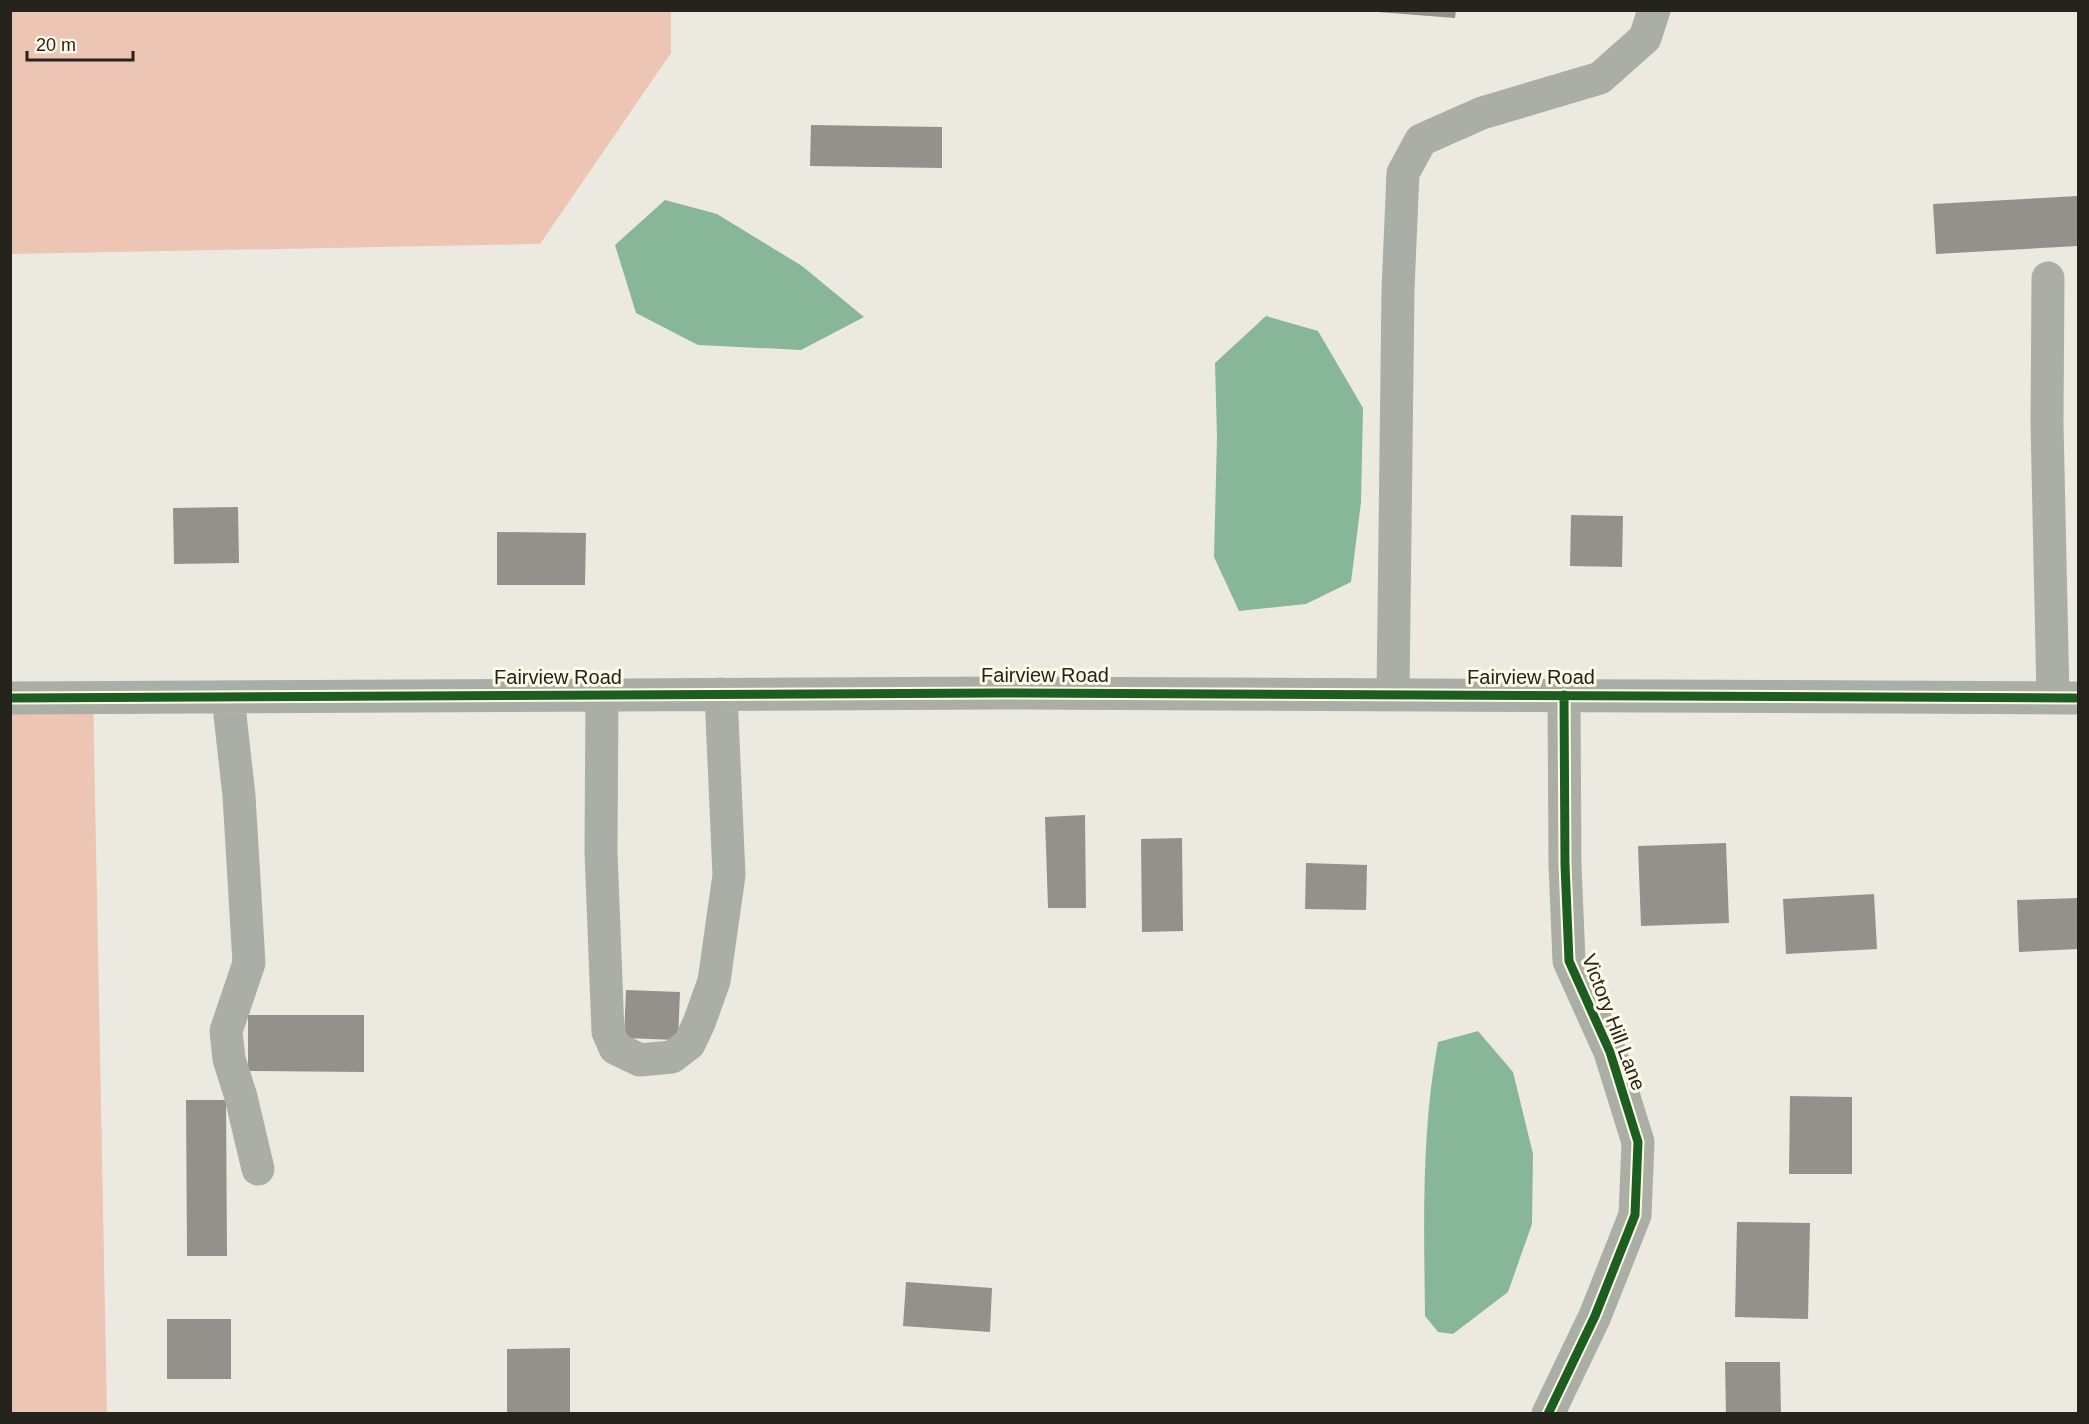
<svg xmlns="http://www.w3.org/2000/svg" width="2089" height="1424" font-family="Helvetica,sans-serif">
  <rect width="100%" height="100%" fill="#eceae0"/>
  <!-- forest -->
  <path fill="#edc5b5" d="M10,11H671V53L540,244L11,254Z
    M93,692L107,1413H11L10,694Z"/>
  <!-- water -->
  <path fill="#88b699" d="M665,200L717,214L802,266L864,317L801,350L698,345L636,313L615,245Z
    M1266,316L1318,331L1363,408L1361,502L1351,582L1306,604L1239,611L1214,557L1217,438L1215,363Z
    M1478,1031L1513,1072L1533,1154L1532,1224L1508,1292L1453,1334L1438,1332L1425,1316C1424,1224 1421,1133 1438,1042Z"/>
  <!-- building -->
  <path fill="#94918a" d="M1377,10H1456L1455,18L1377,12Z
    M811,125L942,127V168L810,166Z
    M2078,196V246L1936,254L1933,204Z
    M238,507L239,563L174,564L173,508Z
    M1571,515L1623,516L1622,567L1570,566Z
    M497,532L586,533L585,585H497Z
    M1085,815L1086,908H1048L1045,817Z
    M1182,838L1183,931L1142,932L1141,839Z
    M1726,843L1729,923L1641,926L1638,846Z
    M1306,863L1367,865L1366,910L1305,909Z
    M1874,894L1877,949L1786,954L1783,899Z
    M2078,898V949L2019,952L2017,900Z
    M626,990L680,992L678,1040L624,1038Z
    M248,1015H364V1072L248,1071Z
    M1790,1096L1852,1097V1174H1789Z
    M186,1100H226L227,1256H187Z
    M1737,1222L1810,1223L1808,1319L1735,1317Z
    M906,1282L992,1288L990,1332L903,1326Z
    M167,1319H231V1379H167Z
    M570,1348V1414H507V1349Z
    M1725,1362H1780L1781,1414H1726Z"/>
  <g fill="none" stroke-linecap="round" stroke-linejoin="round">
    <!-- minor -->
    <path stroke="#abaea4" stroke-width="33" d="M2048,278L2047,423L2053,698
      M1393,694L1398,290L1403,173L1421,140L1482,113L1600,78L1645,38L1654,10
      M602,695L601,852L608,1032L615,1048L640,1060L672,1057L689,1044L699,1023L714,981L729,875L721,694
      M228,697L239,796L249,963L226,1031L229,1059L241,1097L258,1169
      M10,698L1000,693L2078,698
      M1548,1414L1595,1316L1635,1215L1638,1142L1610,1052L1569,961L1565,865L1564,695"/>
    <defs>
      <path id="cycleway" d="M10,698L1000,693L2078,698
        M1548,1414L1595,1316L1635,1215L1638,1142L1610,1052L1569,961L1565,865L1564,695"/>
    </defs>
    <!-- cycleway casing -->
    <use href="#cycleway" stroke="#fffbe8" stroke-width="13"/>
    <!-- cycleway -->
    <use href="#cycleway" stroke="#1b5e20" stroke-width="9"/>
  </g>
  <g text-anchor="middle" stroke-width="6" stroke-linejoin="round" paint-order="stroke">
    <!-- street labels -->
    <g font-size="20" fill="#24231c" stroke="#fffbe8">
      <text x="1045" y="682">Fairview Road</text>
      <text x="558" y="684">Fairview Road</text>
      <text x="1531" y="684">Fairview Road</text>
      <text transform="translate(1614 1022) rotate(69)" y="7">Victory Hill Lane</text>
    </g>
  </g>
  <!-- border -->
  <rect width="2089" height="1424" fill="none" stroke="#24231c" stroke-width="24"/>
  <!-- scale -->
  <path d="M27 51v9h106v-9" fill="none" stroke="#24231c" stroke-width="3"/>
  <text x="36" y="51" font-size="18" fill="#24231c" stroke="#fffbe8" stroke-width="4.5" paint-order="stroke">20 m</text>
</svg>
